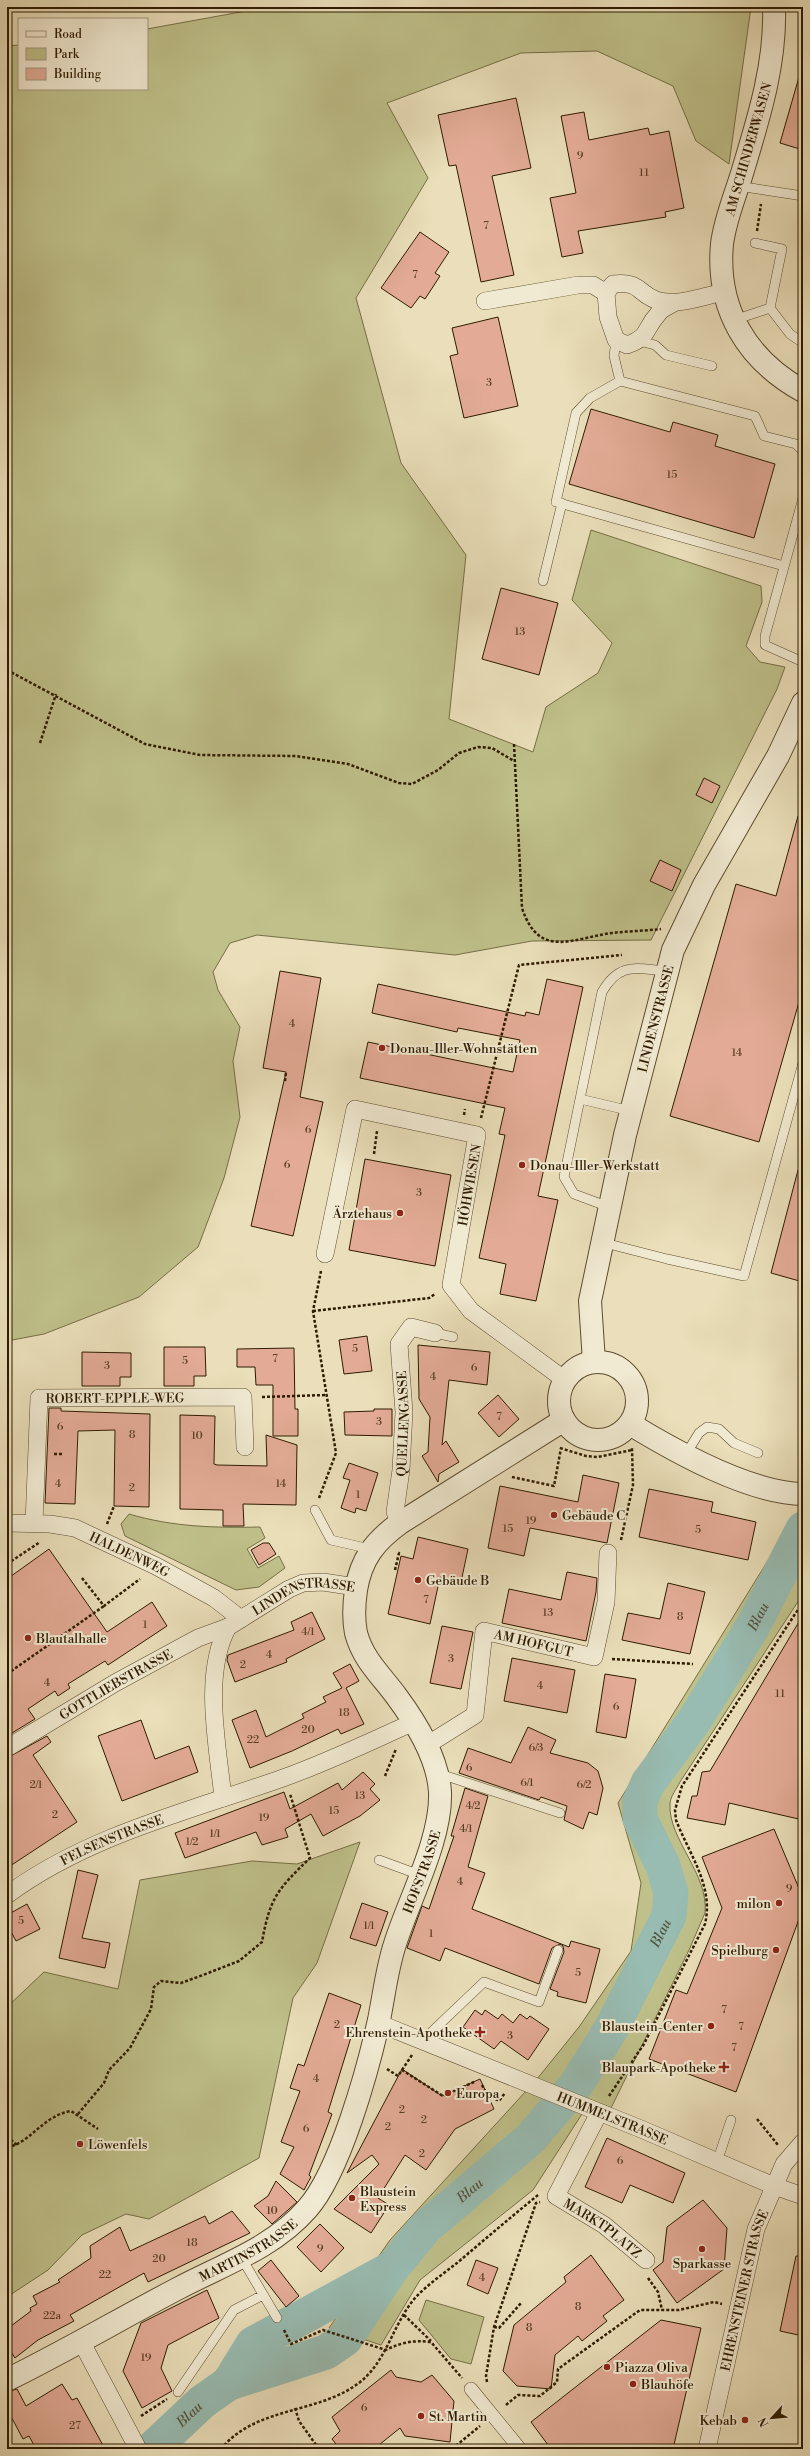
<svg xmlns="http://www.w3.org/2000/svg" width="810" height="2456" font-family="'Libre Bodoni',serif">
  <rect width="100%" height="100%" fill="#eadfba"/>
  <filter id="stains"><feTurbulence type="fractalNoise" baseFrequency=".005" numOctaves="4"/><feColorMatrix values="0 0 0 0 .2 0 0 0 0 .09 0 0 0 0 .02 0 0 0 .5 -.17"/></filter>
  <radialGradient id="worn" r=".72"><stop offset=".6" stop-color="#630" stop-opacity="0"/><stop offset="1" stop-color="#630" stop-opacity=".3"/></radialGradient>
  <!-- green -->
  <path fill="#bfc08a" stroke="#766e45" d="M268,7H751L729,164L696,141L673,86L597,51L521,53L387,103L428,178L356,298L401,463L466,555L449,719L533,752L546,707L598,673L612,643L572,600L591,530L761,586L762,602L746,646L760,662L785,667L777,689L651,940L532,941L455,955L257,935L230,943L213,972L218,990L240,1027L233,1061L240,1117L224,1178L198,1247L139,1297L44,1334L7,1341V46L19,45V89H147V29Z
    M129,1514C173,1527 215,1528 260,1527L265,1538L247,1549L258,1568L279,1556L285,1568L259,1587L236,1590L125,1536L121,1524Z
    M793,1520H803V1594L680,1782C677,1788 670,1797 670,1804C668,1839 709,1874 705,1913L689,1950L611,2108L591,2100L533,2190L420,2280L381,2345L329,2328L390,2240L537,2079L579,2027L631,1951L641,1883L618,1803Z
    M360,1842L317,1963L293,1998L259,2158L149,2219L126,2214L82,2235L48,2270L7,2297V2007L44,1972L118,1989L140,1880L252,1861L297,1864Z
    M426,2300L484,2317L471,2364L451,2359L419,2320Z"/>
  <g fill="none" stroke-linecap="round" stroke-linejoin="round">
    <!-- river -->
    <g stroke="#98bcb2" stroke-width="35">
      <path d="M229,2383L253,2344L391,2269"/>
      <path id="s1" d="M152,2449L202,2402L229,2383L326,2352L345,2339L392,2268L426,2227L530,2139L576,2085L611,2029L669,1916L671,1893L663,1866L640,1819V1801L648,1783L694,1721L753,1626L803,1529"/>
    </g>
  </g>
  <!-- building -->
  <path fill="#e3ab96" stroke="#2e1b00" d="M799,77L803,78V150L780,143Z
    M516,98L531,168L492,176L514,275L481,282L456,165L449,166L438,115Z
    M584,112L589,140L648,128L650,135L669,131L684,208L665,212L666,217L578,231L583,253L562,257L550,198L576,193L561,116Z
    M420,232L449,252L435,273L440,276L425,299L420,296L411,308L381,288Z
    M498,317L518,406L464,418L450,356L458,354L452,328Z
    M591,409L670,432L673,422L718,435L715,446L775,464L754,538L569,484Z
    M501,588L558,603L539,675L482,659Z
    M704,778L720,786L712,803L696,795Z
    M798,816H803V988L759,1142L670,1116L736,884L776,896Z
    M660,860L681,870L672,891L650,881Z
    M280,971L321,978L300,1097L323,1102L293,1236L251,1226L286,1072L263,1068Z
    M547,979L583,987L538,1196L558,1200L536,1301L500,1294L506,1264L479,1258L505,1135L499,1134L505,1108L360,1078L368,1042L513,1072L520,1040L458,1028L457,1032L372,1013L378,984L525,1016L526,1012L539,1015Z
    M365,1159L451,1175L435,1266L349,1250Z
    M798,1170L803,1171V1282L771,1273Z
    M367,1336L372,1371L344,1374L339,1340Z
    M418,1345L490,1352L487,1385L449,1380L442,1445L446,1441L459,1462L439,1474L438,1482L422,1456L428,1452L430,1417L419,1399Z
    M164,1347H205L206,1376H194V1386H164Z
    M294,1348L295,1409H298V1436H273V1385H256L255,1367H237V1349Z
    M82,1352L131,1353V1377H120V1386H82Z
    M498,1395L519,1419L499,1437L478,1413Z
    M49,1408H61V1411L150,1414L149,1507L114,1506L115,1430L78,1431L75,1504L45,1503Z
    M374,1409H392V1436L345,1435L344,1412L374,1411Z
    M180,1415L215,1416L214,1464L217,1465L267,1466L266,1435L297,1445L296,1505L243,1504L244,1526H223V1510L180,1509Z
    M349,1463L378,1473L366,1511L356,1508L355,1513L341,1508L350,1480L343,1478Z
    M583,1475L619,1483L607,1543L530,1528L524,1556L488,1548L500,1486L578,1502Z
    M649,1489L713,1502L711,1512L756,1522L748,1560L639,1537Z
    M418,1537L468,1549L461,1582L440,1577L430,1624L388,1614L401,1556L413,1559Z
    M263,1543H269L276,1554L259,1565L251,1550Z
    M49,1549L107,1632L152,1602L167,1626L108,1665L105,1661L68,1684L70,1688L58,1696L55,1691L28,1709L35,1719L7,1736V1579Z
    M567,1572L597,1578L596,1592L586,1641L502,1623L509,1589L561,1600Z
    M668,1583L705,1592L690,1654L622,1640L628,1613L660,1619Z
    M312,1612L325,1639L286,1659L287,1662L235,1682L227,1660L228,1655L294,1630L291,1622Z
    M803,1615V1820L729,1803L725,1825L687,1818L692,1796H697L702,1772L710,1771Z
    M442,1626L473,1632L461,1689L430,1683Z
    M512,1658L575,1670L567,1713L504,1701Z
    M350,1664L359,1681L346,1688L364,1724L341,1734L338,1729L292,1751L250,1768L232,1720L256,1710L266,1737L304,1718L302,1714L326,1702L323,1697L342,1688L333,1673Z
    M605,1674L636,1679L626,1738L596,1732Z
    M141,1720L155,1759L189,1746L198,1772L122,1801L98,1736Z
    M528,1727L556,1740L550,1753L588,1763L598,1771L603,1788L597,1815L589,1812L583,1829L564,1820L567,1806L541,1797L539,1800L459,1773L468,1748L511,1763Z
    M47,1736L51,1742L33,1755L77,1822L7,1868V1758Z
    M363,1772L375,1784L370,1789L380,1800L360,1816L323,1836L311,1814L285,1829L288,1837L262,1845L256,1832L185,1858L175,1833L284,1792L290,1809L338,1783L342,1790Z
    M465,1788L488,1796L468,1867L485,1873L472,1909L569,1947L571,1941L600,1949L586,2003L557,1996L558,1992L550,1989L564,1952L563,1946L560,1944L552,1948L539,1984L445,1948L440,1961L407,1948L422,1906L429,1909L454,1836H451Z
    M774,1829L803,1898V1908L736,2092L649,2059L676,1990L687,1994L722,1908L702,1857Z
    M78,1870L98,1875L82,1938L110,1943L105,1968L59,1958Z
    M362,1903L388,1912L376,1946L350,1938Z
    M27,1904L40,1929L16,1941L7,1924V1915Z
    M329,1993L361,2005L328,2112L332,2114L309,2175L311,2177L304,2190L280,2174L294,2147L281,2142L300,2091L290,2088L298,2064L304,2066Z
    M475,2010L482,2015L485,2010L498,2019L502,2014L513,2023L520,2014L527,2019L530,2016L549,2029L528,2060L501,2041L494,2049L463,2027Z
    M402,2069L442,2096L480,2079L494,2109L455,2129L426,2170L405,2155L378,2198L389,2205L371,2233L334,2209L379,2164L372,2155L347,2173Z
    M607,2138L685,2173L673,2203L630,2185L622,2203L585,2187Z
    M276,2181L297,2202L272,2224L254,2206L268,2196Z
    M703,2200L727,2228L724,2269L677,2303L653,2270L663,2262L667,2227Z
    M232,2211L250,2233L148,2282L144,2273L70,2315L74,2321L38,2340L15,2358L7,2346V2329L31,2311L30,2308L37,2304L33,2296L60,2282L58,2280L91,2258L90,2246L120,2227L130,2251L205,2216L209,2224Z
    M320,2224L344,2248L321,2272L297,2247Z
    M591,2255L624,2300L603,2316L607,2321L582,2341L578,2336L555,2355L551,2389L517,2386L503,2371L514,2325L566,2282L564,2277Z
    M796,2256H803V2336L780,2331Z
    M271,2260L299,2296L286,2307L258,2271Z
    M476,2260L498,2268L488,2294L467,2285Z
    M207,2290L219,2318L168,2345L161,2368L172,2391L142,2408L123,2371L141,2323Z
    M661,2320L701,2328L673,2449H551L531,2422Z
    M391,2370L396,2377L421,2382L432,2375L454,2401L450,2442L405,2436L400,2428L374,2449H340L332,2439L340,2431L332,2417Z
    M62,2384L72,2400L77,2398L105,2449H36L29,2436L23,2439L7,2409V2392L17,2389L26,2406Z"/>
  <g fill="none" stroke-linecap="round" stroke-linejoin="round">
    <defs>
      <path id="service" d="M738,186L803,196
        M770,308L790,334L803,343
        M734,320L770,308L782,249L755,243
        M616,340L614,356L620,381
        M639,341L655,345L666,355L712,366
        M803,498L765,636V645L803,662
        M784,566L556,502L576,413L590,398L620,381L755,416L764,436L796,444L803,451
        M543,581L562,503
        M580,1099L631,1111
        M609,1207L574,1194L564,1177L602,992C620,961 637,969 667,971
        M601,1242L667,1259L744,1276L803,1063
        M435,1333L453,1337
        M686,1454L699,1433L707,1427L719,1429L734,1443L758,1453
        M315,1510L331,1540L370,1549
        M437,1773L560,1813
        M379,1860L420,1875
        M422,2041L484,1982L539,2002L558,1950
        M717,2162L731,2120
        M241,2257L277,2318
        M178,2392L234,2310L263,2295"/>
      <path id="pedestrian" d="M471,2389L520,2449"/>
      <g id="minor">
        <path d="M485,301L578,285H593L606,293"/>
        <path d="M674,303C669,306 661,309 658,314C644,329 650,337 627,345L616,340L608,317L606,293L613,284C641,281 637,293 656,300C677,307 703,296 724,292"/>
        <path d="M325,1254L355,1109L477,1135L451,1285L471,1311L565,1380"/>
        <path id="s2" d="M7,1523L50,1524L75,1528L156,1566L214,1598L241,1619"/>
        <path id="s3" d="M34,1523L39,1398L243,1397L245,1447"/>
        <path id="s4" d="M400,1523L395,1512L401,1470L404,1412L399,1344L411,1327L435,1333"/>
        <path id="s5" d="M427,1745L475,1715L484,1631L594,1657L606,1602L608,1553"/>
        <path id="s6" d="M7,1748L115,1683L198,1638L228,1627L289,1589L303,1583L323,1582L356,1587"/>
        <path d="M223,1798C218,1747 202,1674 228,1627"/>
        <path id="s7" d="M7,1895C88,1835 190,1811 283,1778C328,1762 371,1741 414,1722"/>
        <path id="s8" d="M378,2023L641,2129L774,2186L803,2196"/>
        <path id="s9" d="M599,2113L556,2196L604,2225L646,2260"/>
        <path d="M81,2341L138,2449"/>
        <path id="s10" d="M707,2449L756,2229L784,2164L803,2142"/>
      </g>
      <g id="tertiary">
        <path d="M774,7C776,63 759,117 743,170C736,194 725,219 722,244C716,309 747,360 803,391"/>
        <path id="s11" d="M594,1362L590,1301L625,1135L673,950L704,885L778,756L803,703"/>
        <circle cx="598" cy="1401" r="39"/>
        <path d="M630,1424C676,1452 749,1493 803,1494"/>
        <path id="s12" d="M7,2380C64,2352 120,2319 177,2289C222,2265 273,2248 307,2209C340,2172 368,2069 379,2020C384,1995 387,1968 395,1944C409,1899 442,1839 440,1792C438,1758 417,1724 397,1697C382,1676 363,1660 356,1633C353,1618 354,1604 356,1590C361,1559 375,1541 400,1523L564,1420"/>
      </g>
    </defs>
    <!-- service casing -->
    <use href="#service" stroke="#5d4c2e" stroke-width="10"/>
    <!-- pedestrian casing -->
    <use href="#pedestrian" stroke="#5d4c2e" stroke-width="14"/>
    <!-- minor casing -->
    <use href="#minor" stroke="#5d4c2e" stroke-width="18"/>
    <!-- tertiary casing -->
    <use href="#tertiary" stroke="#5d4c2e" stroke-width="24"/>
    <!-- path -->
    <path stroke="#2e1b00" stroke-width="2.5" stroke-dasharray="3 2" stroke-linecap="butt" d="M757,231L761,204
      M7,670L145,744L200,755L296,756L348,764L399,783L412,784L438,770L459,753L478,747L492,748L514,761
      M40,743L56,694
      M514,744L522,908C539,960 573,938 612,933C628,931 645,931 661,929
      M285,1081L286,1072
      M464,1115L465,1109
      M481,1118L519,965L622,955
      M374,1154L377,1131
      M313,1311L429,1298L435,1294
      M262,1397L327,1395
      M560,1448L586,1456L598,1457L632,1450
      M54,1454H64
      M512,1477L554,1486L561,1448
      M319,1498L336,1453L313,1311L321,1271
      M107,1524L114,1506
      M621,1540L633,1485L632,1448
      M7,1564L40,1542
      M395,1570L399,1553H397
      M82,1578L104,1606L140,1579
      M612,1659L693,1664
      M7,1674L104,1606
      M385,1776L396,1749
      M387,2069L398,2076L402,2070L443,2096L474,2082
      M402,2070L412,2055
      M482,2085L487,2094L499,2101L505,2093
      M609,2096L644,2044L705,1924C714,1886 689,1854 676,1820L675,1810L682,1786L803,1602
      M78,2114L104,2083L109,2070L130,2048L151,2009L154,1987L161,1981L181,1983L203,1975L239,1961L262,1942C270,1897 278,1889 310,1858L290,1794
      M757,2119L778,2145
      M7,2127H9L10,2139L17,2145
      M7,2147C30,2144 42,2116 71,2111L98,2129
      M648,2278L658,2292L662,2310
      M404,2315L431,2341
      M494,2327L499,2328L521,2303
      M284,2330L291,2344L323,2330L386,2350C402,2342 414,2340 431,2342L462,2378
      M487,2382L486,2376L494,2327L536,2203L540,2202
      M506,2405L518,2395L540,2396L557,2382L558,2369L640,2310H679L714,2302L722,2304
      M295,2408L299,2421L319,2449
      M141,2416L167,2399
      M221,2449C255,2407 315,2414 356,2385C386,2365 392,2325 415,2298C427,2285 443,2274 457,2263C484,2240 511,2217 538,2195
      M452,2449L480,2426"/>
    <!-- service -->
    <use href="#service" stroke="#f1ead2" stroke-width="9"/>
    <!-- pedestrian -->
    <use href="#pedestrian" stroke="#f1ead2" stroke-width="13"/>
    <!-- minor -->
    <use href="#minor" stroke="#f1ead2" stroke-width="17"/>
    <!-- tertiary -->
    <use href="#tertiary" stroke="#f1ead2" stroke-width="22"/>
  </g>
  <!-- markers -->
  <g fill="#8f2418" stroke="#f1ead2" stroke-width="1.5">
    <circle cx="382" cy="1048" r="4"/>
    <circle cx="522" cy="1165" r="4"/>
    <circle cx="400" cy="1213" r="4"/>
    <circle cx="554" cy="1515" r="4"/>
    <circle cx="418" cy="1580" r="4"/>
    <circle cx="28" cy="1638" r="4"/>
    <circle cx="779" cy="1903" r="4"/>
    <circle cx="776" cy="1950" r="4"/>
    <circle cx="711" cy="2026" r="4"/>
    <path d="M478 2026h4v4h4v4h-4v4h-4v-4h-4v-4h4z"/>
    <path d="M722 2061h4v4h4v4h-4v4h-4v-4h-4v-4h4z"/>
    <circle cx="448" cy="2093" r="4"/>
    <circle cx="80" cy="2144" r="4"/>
    <circle cx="352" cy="2198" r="4"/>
    <circle cx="702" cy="2249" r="4"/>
    <circle cx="607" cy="2367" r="4"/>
    <circle cx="633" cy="2384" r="4"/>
    <circle cx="421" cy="2416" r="4"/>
    <circle cx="745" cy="2420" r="4"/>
  </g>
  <g text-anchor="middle" stroke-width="4" stroke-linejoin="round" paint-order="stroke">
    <!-- number labels -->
    <g font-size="11" fill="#5b3f26">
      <text x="580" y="159">9</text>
      <text x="644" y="176">11</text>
      <text x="486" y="229">7</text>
      <text x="415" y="278">7</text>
      <text x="489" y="386">3</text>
      <text x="672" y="478">15</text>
      <text x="520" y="635">13</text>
      <text x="292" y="1027">4</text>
      <text x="737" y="1056">14</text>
      <text x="308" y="1133">6</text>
      <text x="287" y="1168">6</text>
      <text x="419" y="1196">3</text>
      <text x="355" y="1352">5</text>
      <text x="275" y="1362">7</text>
      <text x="185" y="1364">5</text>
      <text x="107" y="1369">3</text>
      <text x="474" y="1371">6</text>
      <text x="433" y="1380">4</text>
      <text x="499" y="1420">7</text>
      <text x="379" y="1425">3</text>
      <text x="60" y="1430">6</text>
      <text x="132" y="1438">8</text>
      <text x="197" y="1439">10</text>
      <text x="58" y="1487">4</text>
      <text x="281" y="1487">14</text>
      <text x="132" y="1491">2</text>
      <text x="358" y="1498">1</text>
      <text x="531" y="1524">19</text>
      <text x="508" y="1532">15</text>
      <text x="698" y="1533">5</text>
      <text x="426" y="1603">7</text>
      <text x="548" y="1616">13</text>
      <text x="680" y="1620">8</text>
      <text x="145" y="1628">1</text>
      <text x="308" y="1635">4/1</text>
      <text x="269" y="1658">4</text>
      <text x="451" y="1662">3</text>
      <text x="243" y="1668">2</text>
      <text x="47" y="1686">4</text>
      <text x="540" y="1689">4</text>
      <text x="780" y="1697">11</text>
      <text x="616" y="1710">6</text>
      <text x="344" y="1716">18</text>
      <text x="308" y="1733">20</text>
      <text x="253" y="1743">22</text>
      <text x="536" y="1751">6/3</text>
      <text x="469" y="1771">6</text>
      <text x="527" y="1786">6/1</text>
      <text x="36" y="1788">2/1</text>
      <text x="584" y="1788">6/2</text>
      <text x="360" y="1799">13</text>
      <text x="473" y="1809">4/2</text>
      <text x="334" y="1814">15</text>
      <text x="55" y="1818">2</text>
      <text x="264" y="1821">19</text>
      <text x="466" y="1832">4/1</text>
      <text x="215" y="1837">1/1</text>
      <text x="192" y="1845">1/2</text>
      <text x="460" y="1885">4</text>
      <text x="789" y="1892">9</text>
      <text x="21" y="1924">5</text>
      <text x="369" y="1929">1/1</text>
      <text x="431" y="1937">1</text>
      <text x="578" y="1976">5</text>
      <text x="724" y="2013">7</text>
      <text x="337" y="2028">2</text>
      <text x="741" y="2030">7</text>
      <text x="510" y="2039">3</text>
      <text x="734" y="2051">7</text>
      <text x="316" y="2082">4</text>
      <text x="402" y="2113">2</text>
      <text x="424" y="2123">2</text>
      <text x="388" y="2130">2</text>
      <text x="306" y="2132">6</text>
      <text x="422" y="2157">2</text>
      <text x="620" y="2164">6</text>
      <text x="272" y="2214">10</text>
      <text x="192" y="2246">18</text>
      <text x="320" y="2252">9</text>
      <text x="159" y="2262">20</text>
      <text x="105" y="2278">22</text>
      <text x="482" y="2281">4</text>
      <text x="578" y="2310">8</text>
      <text x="52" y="2319">22a</text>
      <text x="529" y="2331">8</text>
      <text x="146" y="2361">19</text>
      <text x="364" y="2411">6</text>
      <text x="75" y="2429">27</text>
    </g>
    <!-- street labels -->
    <g font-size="13" fill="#2e1b00" stroke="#f1ead2">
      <text transform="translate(748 149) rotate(-74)" y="5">AM SCHINDERWASEN</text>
      <text dy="5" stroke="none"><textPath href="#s11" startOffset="351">LINDENSTRASSE</textPath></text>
      <text transform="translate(469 1185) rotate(-80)" y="5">HÖHWIESEN</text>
      <text dy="5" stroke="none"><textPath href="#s3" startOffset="201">ROBERT-EPPLE-WEG</textPath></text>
      <text dy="5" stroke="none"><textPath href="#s4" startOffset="101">QUELLENGASSE</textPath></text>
      <text dy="5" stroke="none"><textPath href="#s2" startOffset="129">HALDENWEG</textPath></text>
      <text dy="5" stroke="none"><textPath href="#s6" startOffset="337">LINDENSTRASSE</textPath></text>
      <text dy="5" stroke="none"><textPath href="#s5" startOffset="192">AM HOFGUT</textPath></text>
      <text dy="5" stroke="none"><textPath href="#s6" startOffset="126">GOTTLIEBSTRASSE</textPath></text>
      <text dy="5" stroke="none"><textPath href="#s7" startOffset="119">FELSENSTRASSE</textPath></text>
      <text dy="5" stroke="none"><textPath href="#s12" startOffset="705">HOFSTRASSE</textPath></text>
      <text dy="5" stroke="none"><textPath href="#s8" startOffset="253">HUMMELSTRASSE</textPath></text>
      <text dy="5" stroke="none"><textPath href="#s9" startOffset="150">MARKTPLATZ</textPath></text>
      <text dy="5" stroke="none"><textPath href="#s12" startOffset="274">MARTINSTRASSE</textPath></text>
      <text dy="5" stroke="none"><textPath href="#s10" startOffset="163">EHRENSTEINER STRASSE</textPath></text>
    </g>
    <!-- poi labels -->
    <g font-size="13" fill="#2e1b00" stroke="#f1ead2" text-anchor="start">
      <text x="390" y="1053">Donau-Iller-Wohnstätten</text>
      <text x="530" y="1170">Donau-Iller-Werkstatt</text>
      <text x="392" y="1218" text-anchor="end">Ärztehaus</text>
      <text x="562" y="1520">Gebäude C</text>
      <text x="426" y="1585">Gebäude B</text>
      <text x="36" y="1643">Blautalhalle</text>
      <text x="771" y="1908" text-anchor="end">milon</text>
      <text x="768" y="1955" text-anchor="end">Spielburg</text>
      <text x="703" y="2031" text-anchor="end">Blaustein-Center</text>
      <text x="472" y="2037" text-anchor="end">Ehrenstein-Apotheke</text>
      <text x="716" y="2072" text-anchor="end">Blaupark-Apotheke</text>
      <text x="456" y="2098">Europa</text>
      <text x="88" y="2149">Löwenfels</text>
      <text x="360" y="2196">Blaustein<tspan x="360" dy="15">Express</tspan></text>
      <text x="702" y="2268" text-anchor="middle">Sparkasse</text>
      <text x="615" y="2372">Piazza Oliva</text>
      <text x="641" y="2389">Blauhöfe</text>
      <text x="429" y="2421">St. Martin</text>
      <text x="737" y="2425" text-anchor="end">Kebab</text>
    </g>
    <!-- water labels -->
    <g font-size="14" font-style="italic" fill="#53533e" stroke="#f1ead2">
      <text dy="5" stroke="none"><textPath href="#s1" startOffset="1106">Blau</textPath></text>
      <text dy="5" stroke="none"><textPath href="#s1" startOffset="746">Blau</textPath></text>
      <text dy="5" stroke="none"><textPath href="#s1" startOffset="422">Blau</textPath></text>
      <text dy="5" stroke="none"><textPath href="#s1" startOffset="51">Blau</textPath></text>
    </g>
  </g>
  <!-- margin -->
  <rect width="810" height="2456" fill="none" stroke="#eadfba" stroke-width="24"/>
  <rect x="8" y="8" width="794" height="2440" fill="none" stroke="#2e1b00" stroke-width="2"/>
  <rect x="12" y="12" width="786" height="2432" fill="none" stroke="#2e1b00"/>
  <!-- legend -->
  <rect x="18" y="18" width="130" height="72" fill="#f1ead2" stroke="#a3977e"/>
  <rect x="26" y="31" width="20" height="6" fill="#f1ead2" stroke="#a3977e"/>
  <text x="54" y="38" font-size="12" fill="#2e1b00">Road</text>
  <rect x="26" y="48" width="20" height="12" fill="#bfc08a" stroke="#a3977e"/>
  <text x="54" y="58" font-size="12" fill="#2e1b00">Park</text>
  <rect x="26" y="68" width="20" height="12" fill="#e3ab96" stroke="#a3977e"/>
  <text x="54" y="78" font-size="12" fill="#2e1b00">Building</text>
  <!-- north arrow -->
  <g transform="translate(772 2418) rotate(243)" stroke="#f1ead2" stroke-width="3" paint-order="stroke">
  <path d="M0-3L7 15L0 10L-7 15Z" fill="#2e1b00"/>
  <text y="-6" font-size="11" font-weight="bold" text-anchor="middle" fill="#2e1b00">N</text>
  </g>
  <rect width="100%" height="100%" filter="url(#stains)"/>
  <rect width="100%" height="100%" fill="url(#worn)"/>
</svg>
